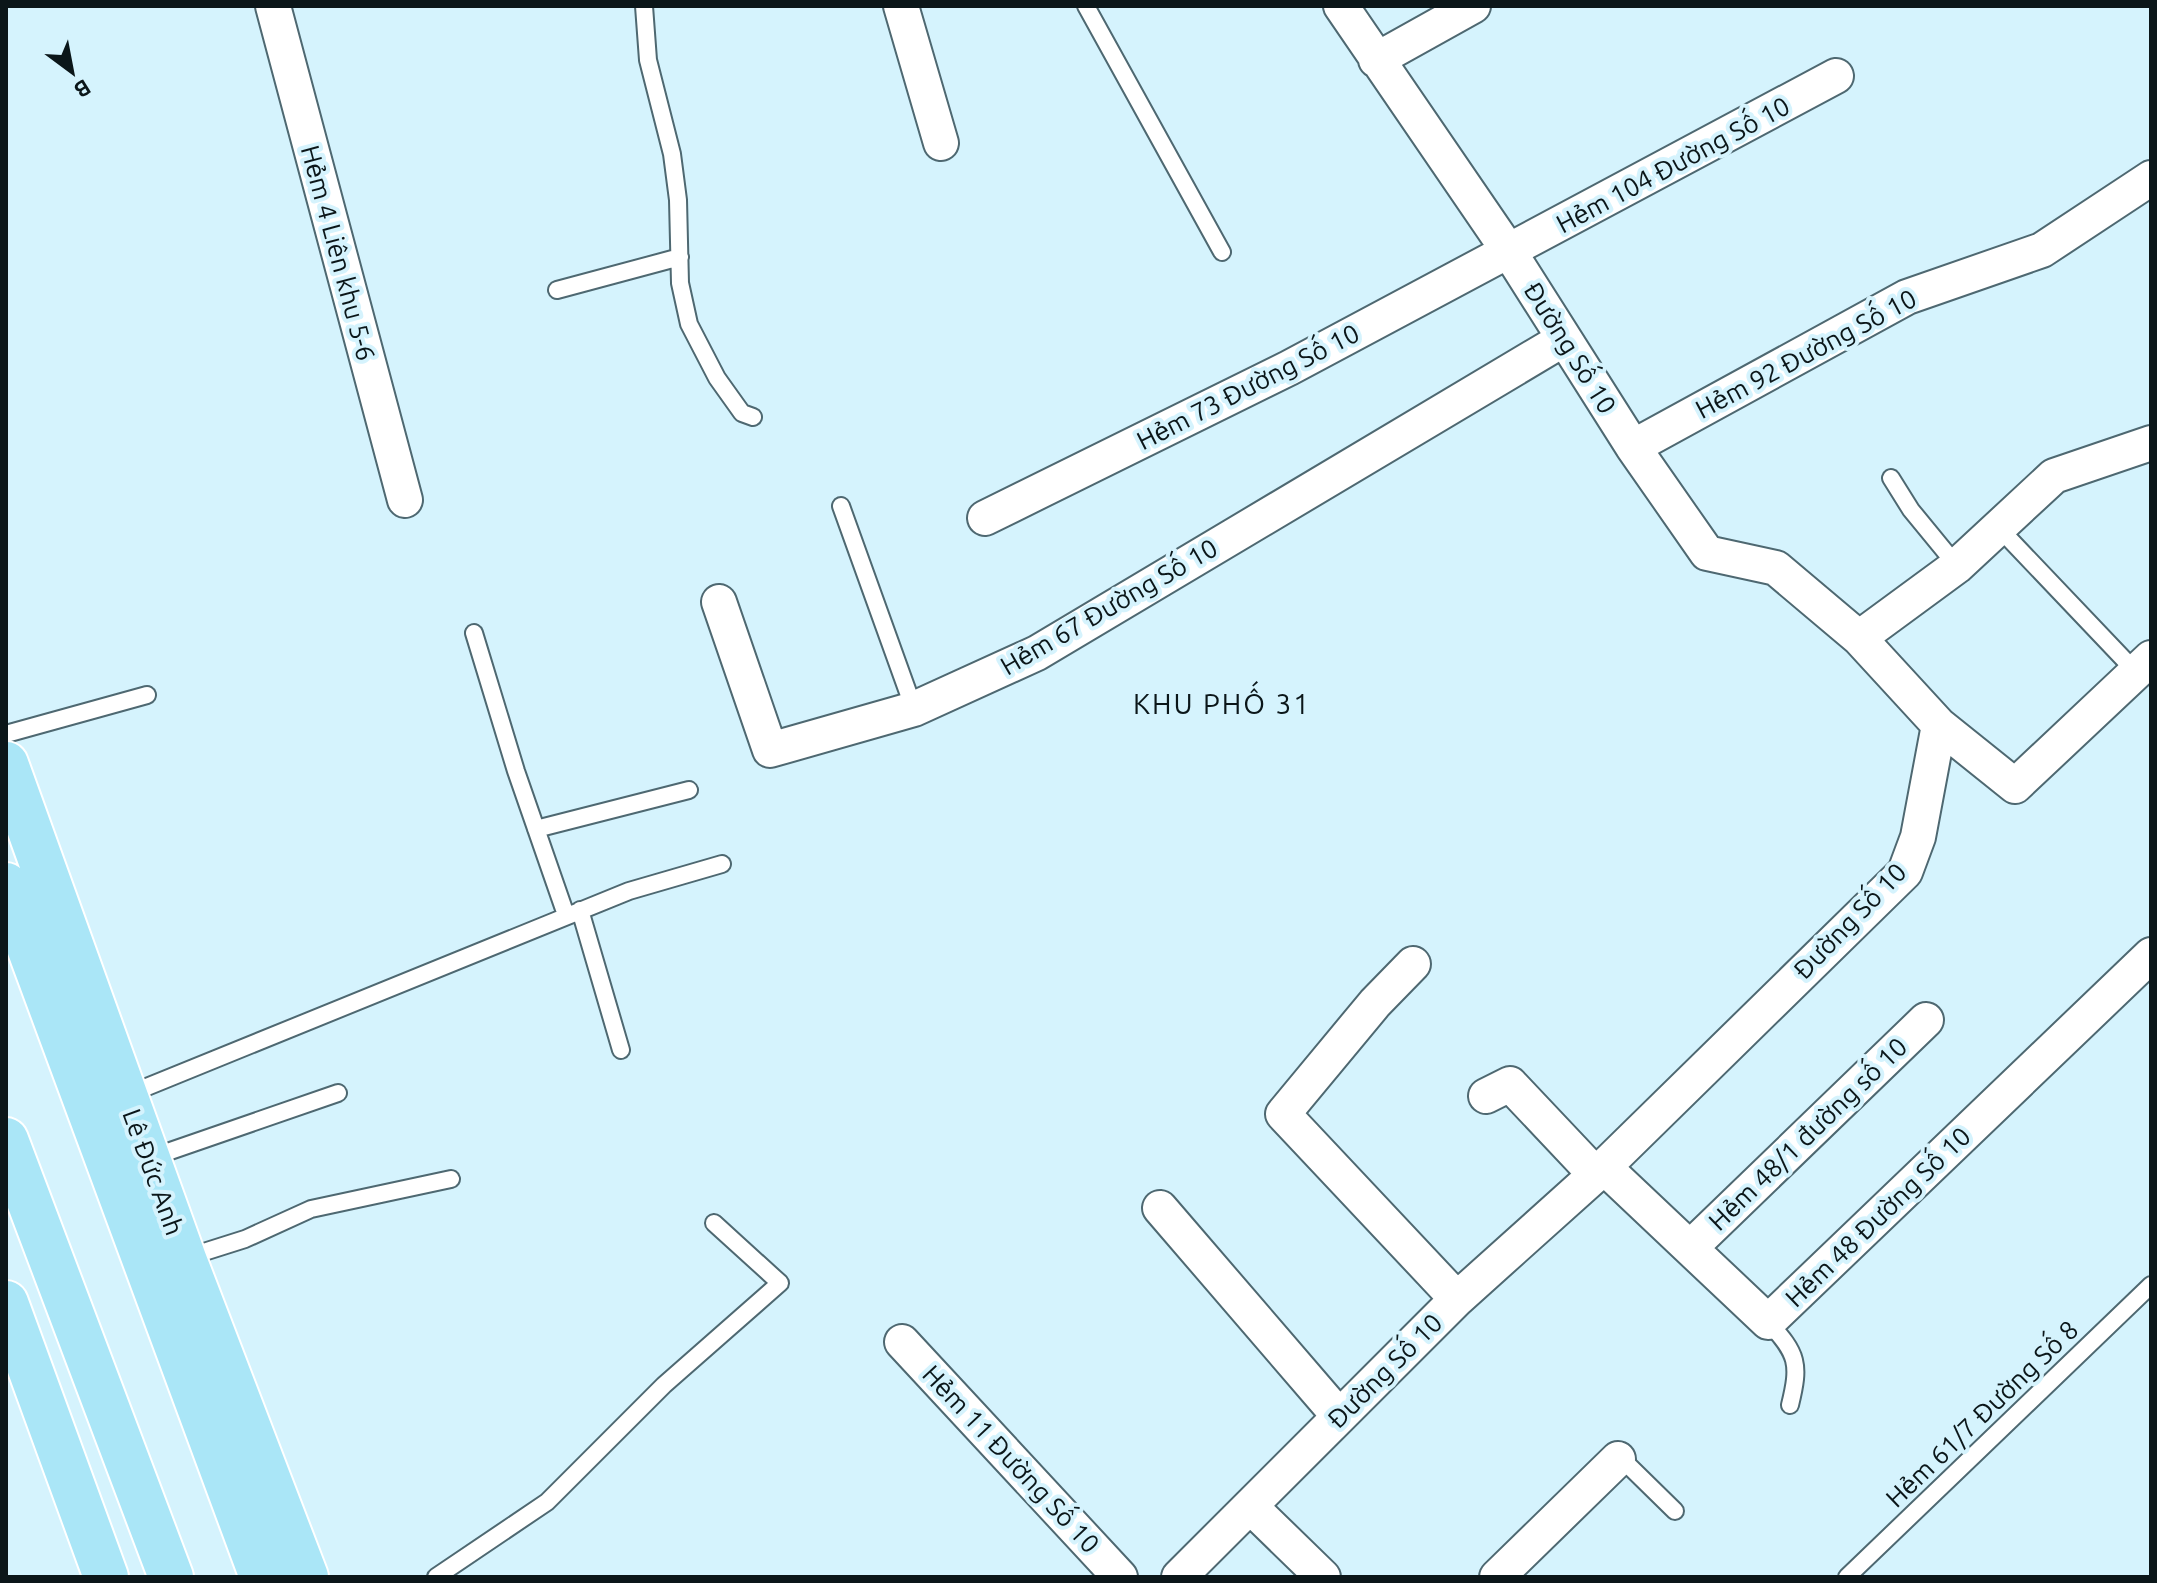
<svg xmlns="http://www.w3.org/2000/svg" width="2157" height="1583" font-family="Ubuntu,sans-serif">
  <rect width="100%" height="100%" fill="#d5f3fd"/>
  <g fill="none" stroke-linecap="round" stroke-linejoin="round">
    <defs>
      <path id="service" d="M644,6L648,60L672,154L678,200L680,283L689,324L717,378L742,413L753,417
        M1086,6L1222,252
        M557,290L680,257
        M1891,478L1911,510L1957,566
        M841,506L914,709
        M1999,528L2136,672
        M474,633L516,771L566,915
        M6,734L147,695
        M536,829L689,790
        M580,910L621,1050
        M127,1095L629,891L722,864
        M150,1158L338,1093
        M185,1258L245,1239L311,1209L451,1179
        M1768,1322C1798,1354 1800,1364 1790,1405
        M1618,1459L1624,1461L1675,1511
        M436,1577L547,1502L664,1385L780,1283L714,1223
        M1847,1577L2151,1285"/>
      <path id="minor" d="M273,6L405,500
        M901,6L941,143
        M1376,60L1473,6
        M1633,447L1907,297L2042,250L2151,178
        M985,518L1289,368L1836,76
        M719,602L770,750L914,709L1037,653L1564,339
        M1859,638L1957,566L2054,476L2151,443
        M1939,725L2015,786L2151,658
        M1413,964L1375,1003L1283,1114L1457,1299
        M1486,1096L1510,1084L1595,1174
        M1604,1167L1768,1322L2151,955
        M1160,1208L1339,1416
        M1690,1248L1926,1020
        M902,1342L1120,1577
        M1250,1506L1323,1577
        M1179,1577L1457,1299L1604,1167L1905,872L1918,837L1939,725L1859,638L1776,568L1707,553L1633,447L1510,253L1341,6
        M1497,1577L1618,1459"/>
      <path id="trunk" d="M6,764L184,1259L306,1577
        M6,885L262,1577
        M6,1140L171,1577
        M6,1303L106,1577"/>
    </defs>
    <!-- service casing -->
    <use href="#service" stroke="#4e6871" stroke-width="20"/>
    <!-- minor casing -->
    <use href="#minor" stroke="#4e6871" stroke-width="38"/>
    <!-- trunk casing -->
    <use href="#trunk" stroke="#fff" stroke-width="48"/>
    <!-- service -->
    <use href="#service" stroke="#fff" stroke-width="16"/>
    <!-- minor -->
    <use href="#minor" stroke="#fff" stroke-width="34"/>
    <!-- trunk -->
    <use href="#trunk" stroke="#aae6f7" stroke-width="44"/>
  </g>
  <g text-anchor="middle" stroke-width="8" stroke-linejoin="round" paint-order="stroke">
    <!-- street labels -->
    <g font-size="26" fill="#0b1619" stroke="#d5f3fd">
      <text transform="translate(1673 165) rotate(-28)" y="9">Hẻm 104 Đường Số 10</text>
      <text transform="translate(338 253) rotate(75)" y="9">Hẻm 4 Liên khu 5-6</text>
      <text transform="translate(1570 348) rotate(58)" y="9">Đường Số 10</text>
      <text transform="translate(1806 354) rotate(-28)" y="9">Hẻm 92 Đường Số 10</text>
      <text transform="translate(1248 387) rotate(-27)" y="9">Hẻm 73 Đường Số 10</text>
      <text transform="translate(1109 607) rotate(-30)" y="9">Hẻm 67 Đường Số 10</text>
      <text transform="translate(1850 921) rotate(-46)" y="9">Đường Số 10</text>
      <text transform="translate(1808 1134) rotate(-44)" y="9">Hẻm 48/1 đường số 10</text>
      <text transform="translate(153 1172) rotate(70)" y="9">Lê Đức Anh</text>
      <text transform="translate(1878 1217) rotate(-44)" y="9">Hẻm 48 Đường Số 10</text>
      <text transform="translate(1385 1371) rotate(-45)" y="9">Đường Số 10</text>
      <text transform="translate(1982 1414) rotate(-44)" y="9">Hẻm 61/7 Đường Số 8</text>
      <text transform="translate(1011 1459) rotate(47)" y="9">Hẻm 11 Đường Số 10</text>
    </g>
    <!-- neighbourhood labels -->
    <g font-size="28" letter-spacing="2" fill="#0b1619" stroke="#d5f3fd">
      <text x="1222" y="714">KHU PHỐ 31</text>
    </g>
  </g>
  <!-- border -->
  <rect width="2157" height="1583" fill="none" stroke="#0b1619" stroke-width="16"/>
  <!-- north arrow -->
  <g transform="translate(72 72) rotate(148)" stroke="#d5f3fd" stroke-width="6" paint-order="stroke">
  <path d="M0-6L14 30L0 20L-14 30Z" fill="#0b1619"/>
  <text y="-12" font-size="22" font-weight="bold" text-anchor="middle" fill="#0b1619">B</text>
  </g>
</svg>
